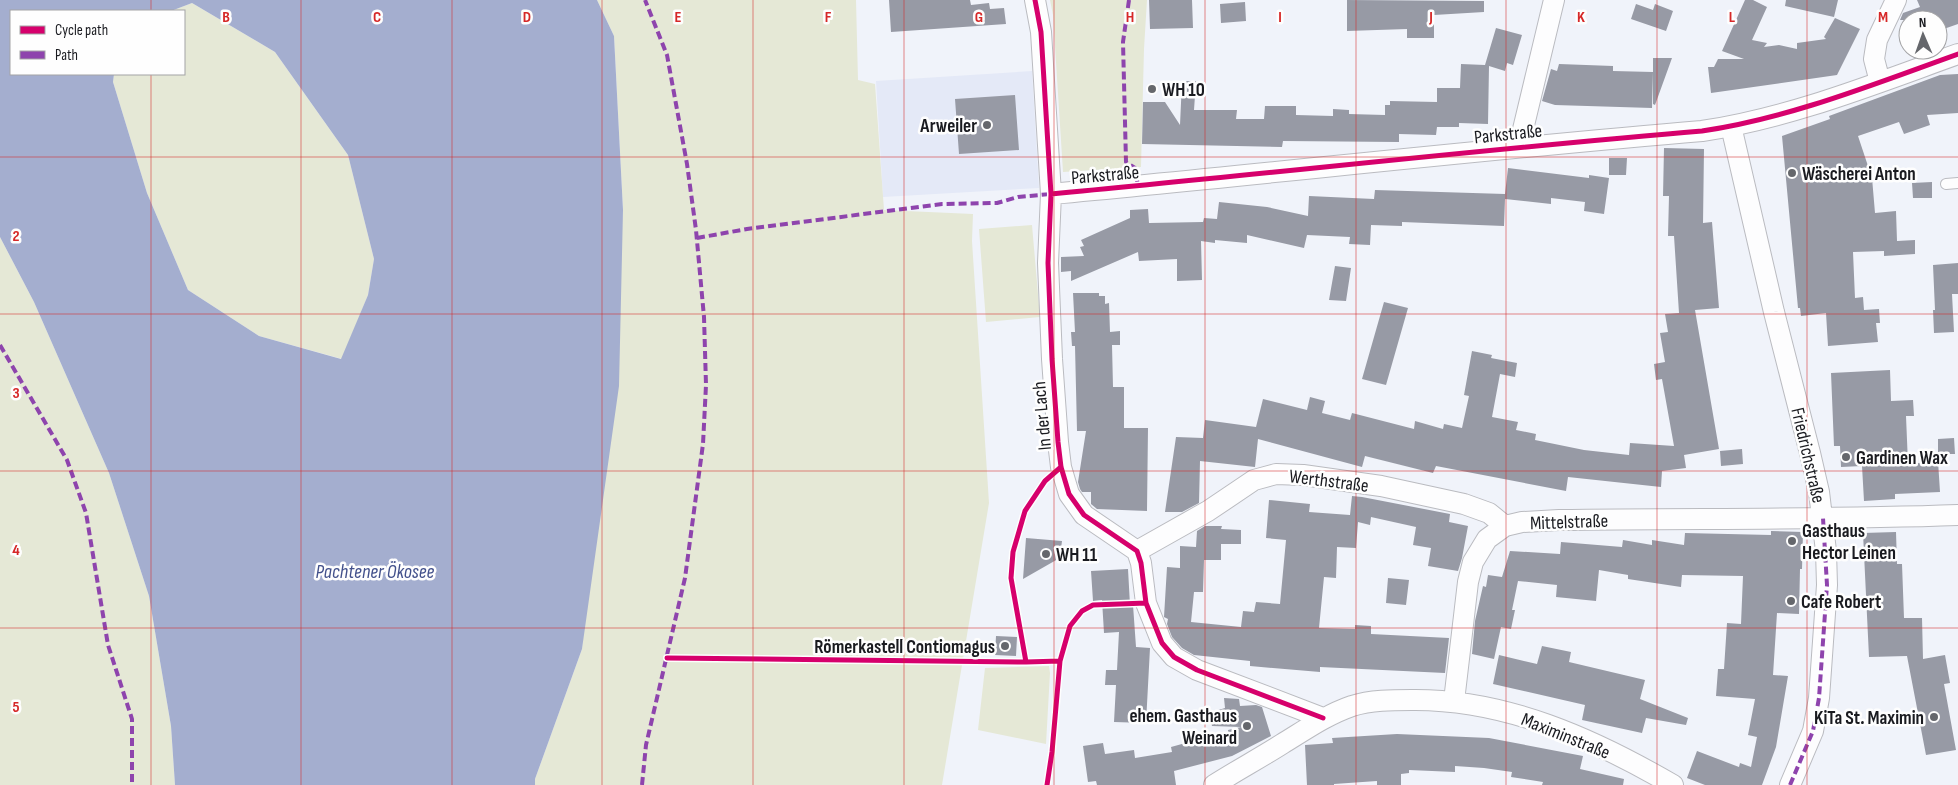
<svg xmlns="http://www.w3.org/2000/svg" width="1958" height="785" font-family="'Sofia Sans Condensed',sans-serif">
  <rect width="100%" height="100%" fill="#f0f3fa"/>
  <!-- built -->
  <path fill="#e4e9f7" d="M1032,71L1039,188L883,197L876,81Z"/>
  <!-- green -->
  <path fill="#e5e8d6" d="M597,0H856L858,80L875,84L884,210L973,214L972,241L989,503L942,785H535V779L582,649L623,210L614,36Z
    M1050,0H1147L1144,49L1141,167L1063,172L1053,15Z
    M192,3L275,52L348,155L374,259L368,295L342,359L259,336L188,290L147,193L113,82L114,74H184V11H171Z
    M1032,225L1040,317L986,322L979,229Z
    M0,237L34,302L109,473L149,596L171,726L175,785H0Z
    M1049,666L1050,673L1046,744L978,730L985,668Z"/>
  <!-- water -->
  <path fill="#a4aecf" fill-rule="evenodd" d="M0,0H597L614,36L623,210L619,386L582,649L535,779V785H175L171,726L149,596L109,473L34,302L0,237ZM192,3L275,52L348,155L374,259L368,295L341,359L259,336L188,290L147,193L113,82L114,74H11V11H171Z"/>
  <!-- building -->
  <path fill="#979aa5" d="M889,0H970L971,5L989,3L990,9L1004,8L1006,24L891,32Z
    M1149,0H1192L1193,28L1150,29Z
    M1347,0L1484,1V12L1434,15V38H1407V29L1347,31Z
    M1745,0H1753L1767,7L1752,40L1767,43L1764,47L1779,45L1797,49V43L1826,39L1824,37L1835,18L1860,29L1837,75L1711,93L1708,67H1714L1718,59H1744L1722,51Z
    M1786,0H1838L1834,17L1785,6Z
    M1917,0H1958V24L1938,31V20H1900L1903,13L1920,7Z
    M1245,2L1246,21L1221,23L1220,4Z
    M1636,4L1653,10L1655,4L1673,11L1666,31L1631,19Z
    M1496,28L1522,35L1513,65L1507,63L1505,71L1489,66L1488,124L1459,123V127H1437L1436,135L1399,134V142L1283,141L1282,147L1142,144L1143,102H1165L1180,125L1182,81H1196L1194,110H1237L1236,119H1264L1265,106H1296V115L1333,116V109L1349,110V114L1385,115V105H1390V101L1437,102V88H1460L1461,64L1485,65Z
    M1653,58H1672L1655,105L1653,104Z
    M1559,64L1613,66V71L1653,72L1652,108L1555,105L1542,101L1551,69L1557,71Z
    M1958,74V113L1927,115L1930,125L1904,134L1899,122L1858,136L1868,166H1871L1875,213L1896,211L1897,241L1915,240V254L1884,256V251L1853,252L1855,298L1863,297L1864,310L1879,309L1880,323H1876L1878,342L1828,346L1826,313L1801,316L1800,308H1798L1782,136L1830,119L1829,116L1940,75Z
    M1015,95L1019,150L959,154L955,99Z
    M1664,148L1704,149L1703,223L1712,222L1719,308L1695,310L1719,449L1684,455L1686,468L1662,471L1661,487L1568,477L1566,491L1436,466L1433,473L1365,456L1362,467L1258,439L1255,467L1200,461L1199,503L1182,512H1165L1176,437L1203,438L1205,420L1256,427L1263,399L1307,410L1310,397L1325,401L1322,413L1350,420L1352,413L1414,429L1415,421L1443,429L1444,424L1462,428L1469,396L1464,395L1472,351L1492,355L1491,358L1517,363L1515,377L1500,374L1492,417L1518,422L1516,430L1536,434L1535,440L1584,450L1629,455L1630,443L1674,446L1662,379L1656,380L1654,364L1665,362L1660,333L1668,332L1665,314L1679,313L1674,236H1668L1669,196H1663Z
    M1609,158H1627L1626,175H1609Z
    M1508,168L1589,178V175L1609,178L1604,214L1584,211L1585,202L1551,198V204L1505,199L1504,226L1402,222V226L1371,225L1370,245L1349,244L1350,237L1307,235L1304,248L1247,235V243L1215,240V243L1201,241L1202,280L1177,281V259L1139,261L1138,252L1071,281V271L1061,272V257L1084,256L1080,247L1084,246L1081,240L1130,218V210L1148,209L1149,223L1203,222L1204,218L1217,219L1219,202L1267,207L1308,216L1309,196L1374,199L1375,190L1505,194Z
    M1932,182V198H1913L1912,183Z
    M1958,263V294H1952L1954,332L1934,333L1933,310H1935L1933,265Z
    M1335,266L1351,268L1346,301L1329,300Z
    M1073,293H1099V296H1105V304L1109,303L1110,332L1120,331V345H1112L1113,387H1124V428H1148L1147,511L1097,509L1091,504V492H1082L1080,489L1078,482L1086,431H1077L1075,346H1072L1071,332H1075Z
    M1384,302L1408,308L1386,385L1362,379Z
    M1890,370L1891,401L1913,400L1914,416H1906L1908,464L1938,461L1940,492L1895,494V499L1864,501L1862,466L1841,467L1840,446H1834L1831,373Z
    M1954,438L1955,454H1938V439Z
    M1742,449L1743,464L1721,466L1720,451Z
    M1352,496L1362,497L1450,514L1449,522L1468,526L1462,558L1458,571L1428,566L1431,548L1413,545L1416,527L1371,517L1370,525L1358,522L1356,548L1337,547L1336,578L1324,577L1319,628L1355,629V625L1371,626V634L1449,638L1445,673L1320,667V672L1250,666V661L1194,655L1182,648L1172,637L1167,624L1168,619L1164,617L1167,567L1180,568V546L1196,547L1197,531L1205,526H1222L1221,529L1241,530V544H1221V560H1204L1203,592H1194L1191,622L1241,627L1243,611L1254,612L1256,602L1280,604L1286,540L1266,538L1269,500L1310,504L1309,512L1350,515Z
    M1771,531L1803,532L1802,569H1800L1799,614L1777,613L1773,675L1788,676L1776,747L1762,785H1705L1687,778L1697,751L1739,767L1740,763L1751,767L1757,737L1748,735L1755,699L1716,696L1718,669H1724L1727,623L1741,624L1743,576L1682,575L1681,587L1628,579V575L1599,570L1596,601L1556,597L1557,585L1518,581L1512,610H1515L1511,629L1501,627L1494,659L1472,654L1475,621L1483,586L1486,587L1488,575L1502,577L1510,551L1560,554L1561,542L1622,547L1623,540L1652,545V540L1684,545L1685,533L1771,535Z
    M1896,532L1897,564H1902L1904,618H1922L1923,659L1945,655L1950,683L1944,684L1956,750L1926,755L1907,656L1869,657L1863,533Z
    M1026,538L1062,541L1060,556L1058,559L1023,579Z
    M1128,569L1130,605H1133L1136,647L1150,648L1146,723L1114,722L1116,685H1105L1106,670H1117L1119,632L1104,633L1102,600L1093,601L1091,571Z
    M1388,578L1409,580L1406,605L1386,603Z
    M996,636L1017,637L1016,656L995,655Z
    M1542,646L1571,652L1569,662L1645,680L1640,699L1688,718L1686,725L1646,718L1642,733L1582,720L1585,705L1493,684L1499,655L1537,664Z
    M1224,698L1239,699L1240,706L1256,705L1262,707L1271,736L1232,756L1174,771L1176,785H1097L1096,781L1088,782L1083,746L1103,743L1105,754L1134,750L1135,758L1172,752L1171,747L1200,739L1228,734V730L1241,727L1212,726L1209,713L1225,708Z
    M1397,734L1489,738L1583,756L1580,769L1624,779L1623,785H1542L1543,782L1511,777L1512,772L1484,768L1455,766V772L1409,770V773L1401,774V785H1377V781L1334,784V785H1307L1305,745L1333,743L1332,738Z"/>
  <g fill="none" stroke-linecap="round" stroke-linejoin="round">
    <defs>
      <path id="lane" d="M1946,184L1958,183"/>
      <path id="street" d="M1035,0L1041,32L1051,194L1048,263L1052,359L1058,442L1061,467L1069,494L1084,515L1137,551L1141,563L1146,603L1162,643L1174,657L1197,670L1323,718
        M1880,82L1874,59L1877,40L1896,0
        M1731,126L1774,312L1810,453L1819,492L1826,551L1827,585L1819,698L1813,731L1790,785
        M1519,146L1554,0
        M1051,194C1268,174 1485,149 1702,131C1790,118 1874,84 1958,54
        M1137,551L1208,511L1254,480L1276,474L1303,475L1381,486L1464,504L1489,513L1505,526
        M1454,701L1468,582L1473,562L1487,539L1505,526L1522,522L1559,520C1692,518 1825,520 1958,515
        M1214,785C1236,771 1260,758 1282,744C1305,730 1326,715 1352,706C1371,700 1392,700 1412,700C1506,699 1594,739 1673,785"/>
    </defs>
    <!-- lane casing -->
    <use href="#lane" stroke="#babbc0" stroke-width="12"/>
    <!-- street casing -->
    <use href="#street" stroke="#babbc0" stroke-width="22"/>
    <!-- lane -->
    <use href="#lane" stroke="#fdfdfe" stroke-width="10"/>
    <!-- street -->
    <use href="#street" stroke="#fdfdfe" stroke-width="20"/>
    <!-- quiet -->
    <path stroke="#8e44ad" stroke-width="4" stroke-dasharray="8 4" stroke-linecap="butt" d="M1129,0L1123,42L1126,162L1135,168L1138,186
      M697,238L747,229L942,204L997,203L1018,197L1051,194
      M0,345L67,460L86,513L108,645L132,719V785
      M642,785L646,745L685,578L703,444L706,385L704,317L696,230L687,164L667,55L645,0
      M1790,785L1813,731L1819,698L1827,585L1823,518"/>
    <defs>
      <path id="cycleway" d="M1035,0L1041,32L1051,194L1048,263L1052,359L1058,442L1061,467L1069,494L1084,515L1137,551L1141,563L1146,603L1162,643L1174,657L1197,670L1323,718
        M1051,194C1268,174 1485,149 1702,131C1790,118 1874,84 1958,54
        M667,658L1026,662L1060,661
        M1026,662L1011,578L1013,552L1025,511L1045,481L1061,467
        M1047,785L1052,752L1060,661L1070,626L1082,611L1093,605L1146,603"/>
    </defs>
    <!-- cycleway casing -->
    <use href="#cycleway" stroke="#fefefe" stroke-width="8"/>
    <!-- cycleway -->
    <use href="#cycleway" stroke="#d6006c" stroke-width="5"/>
  </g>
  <!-- grid -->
  <path fill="none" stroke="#d62828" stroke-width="1" stroke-opacity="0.55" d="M151,0V11M301,0V785M452,0V785M602,0V785M753,0V785M904,0V785M1054,0V785M1205,0V785M1356,0V785M1506,0V785M1657,0V785M1807,0V785M151,74V785M0,157H1958M0,314H1958M0,471H1958M0,628H1958"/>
  <!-- markers -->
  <g fill="#65676c" stroke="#fefefe" stroke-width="2">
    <circle cx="1152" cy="89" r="5"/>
    <circle cx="987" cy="125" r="5"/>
    <circle cx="1792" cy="173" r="5"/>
    <circle cx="1846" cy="457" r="5"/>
    <circle cx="1792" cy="541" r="5"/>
    <circle cx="1046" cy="554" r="5"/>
    <circle cx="1791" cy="601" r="5"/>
    <circle cx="1005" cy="646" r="5"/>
    <circle cx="1934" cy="717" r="5"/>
    <circle cx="1247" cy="726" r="5"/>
  </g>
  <g text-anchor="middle" stroke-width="5" stroke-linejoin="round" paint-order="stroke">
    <!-- poi labels -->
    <g font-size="19" font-weight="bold" fill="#1a1b20" stroke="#fefefe" text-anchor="start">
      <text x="1162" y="96">WH 10</text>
      <text x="977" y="132" text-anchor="end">Arweiler</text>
      <text x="1802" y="180">Wäscherei Anton</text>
      <text x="1856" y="464">Gardinen Wax</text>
      <text x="1802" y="537">Gasthaus<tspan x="1802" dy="22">Hector Leinen</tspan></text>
      <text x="1056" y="561">WH 11</text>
      <text x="1801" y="608">Cafe Robert</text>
      <text x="995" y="653" text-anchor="end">Römerkastell Contiomagus</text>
      <text x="1237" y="722" text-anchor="end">ehem. Gasthaus<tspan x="1237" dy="22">Weinard</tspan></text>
      <text x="1924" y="724" text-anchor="end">KiTa St. Maximin</text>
    </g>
    <!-- street labels -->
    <g font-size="19" fill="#1a1b20" stroke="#fefefe">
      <text transform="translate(1508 133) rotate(-6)" y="7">Parkstraße</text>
      <text transform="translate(1105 174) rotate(-5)" y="7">Parkstraße</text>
      <text transform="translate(1041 416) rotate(-95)" y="7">In der Lach</text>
      <text transform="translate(1809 455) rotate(77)" y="7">Friedrichstraße</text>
      <text transform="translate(1329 480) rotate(7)" y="7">Werthstraße</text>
      <text transform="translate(1569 521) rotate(-2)" y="7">Mittelstraße</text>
      <text transform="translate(1566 735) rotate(22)" y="7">Maximinstraße</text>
    </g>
    <!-- water labels -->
    <g font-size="20" font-style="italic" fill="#42508b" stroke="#fefefe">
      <text x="375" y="578">Pachtener Ökosee</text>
    </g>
  </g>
  <g font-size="16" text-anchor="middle" font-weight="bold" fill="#d62828" stroke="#fefefe" stroke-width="5" stroke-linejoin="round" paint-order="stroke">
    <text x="226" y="22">B</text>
    <text x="377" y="22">C</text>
    <text x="527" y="22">D</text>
    <text x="678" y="22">E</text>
    <text x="828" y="22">F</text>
    <text x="979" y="22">G</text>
    <text x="1130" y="22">H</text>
    <text x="1280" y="22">I</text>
    <text x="1431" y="22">J</text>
    <text x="1581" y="22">K</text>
    <text x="1732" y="22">L</text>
    <text x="1883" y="22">M</text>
    <text x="16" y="241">2</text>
    <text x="16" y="398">3</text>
    <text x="16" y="555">4</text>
    <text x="16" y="712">5</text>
  </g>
  <!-- legend -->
  <rect x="10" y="10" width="175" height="65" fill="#fefefe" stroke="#a3a3a5"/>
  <rect x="20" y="26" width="25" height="8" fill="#d6006c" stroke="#a3a3a5"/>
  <text x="55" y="35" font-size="15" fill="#1a1b20">Cycle path</text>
  <rect x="20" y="51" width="25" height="8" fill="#8e44ad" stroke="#a3a3a5"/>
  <text x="55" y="60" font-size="15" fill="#1a1b20">Path</text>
  <!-- north arrow -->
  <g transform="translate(1923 35) rotate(358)"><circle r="24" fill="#fefefe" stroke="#a3a3a5"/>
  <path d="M0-4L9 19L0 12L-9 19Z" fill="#65676c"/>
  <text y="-8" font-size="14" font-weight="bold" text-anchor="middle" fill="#1a1b20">N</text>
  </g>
</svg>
